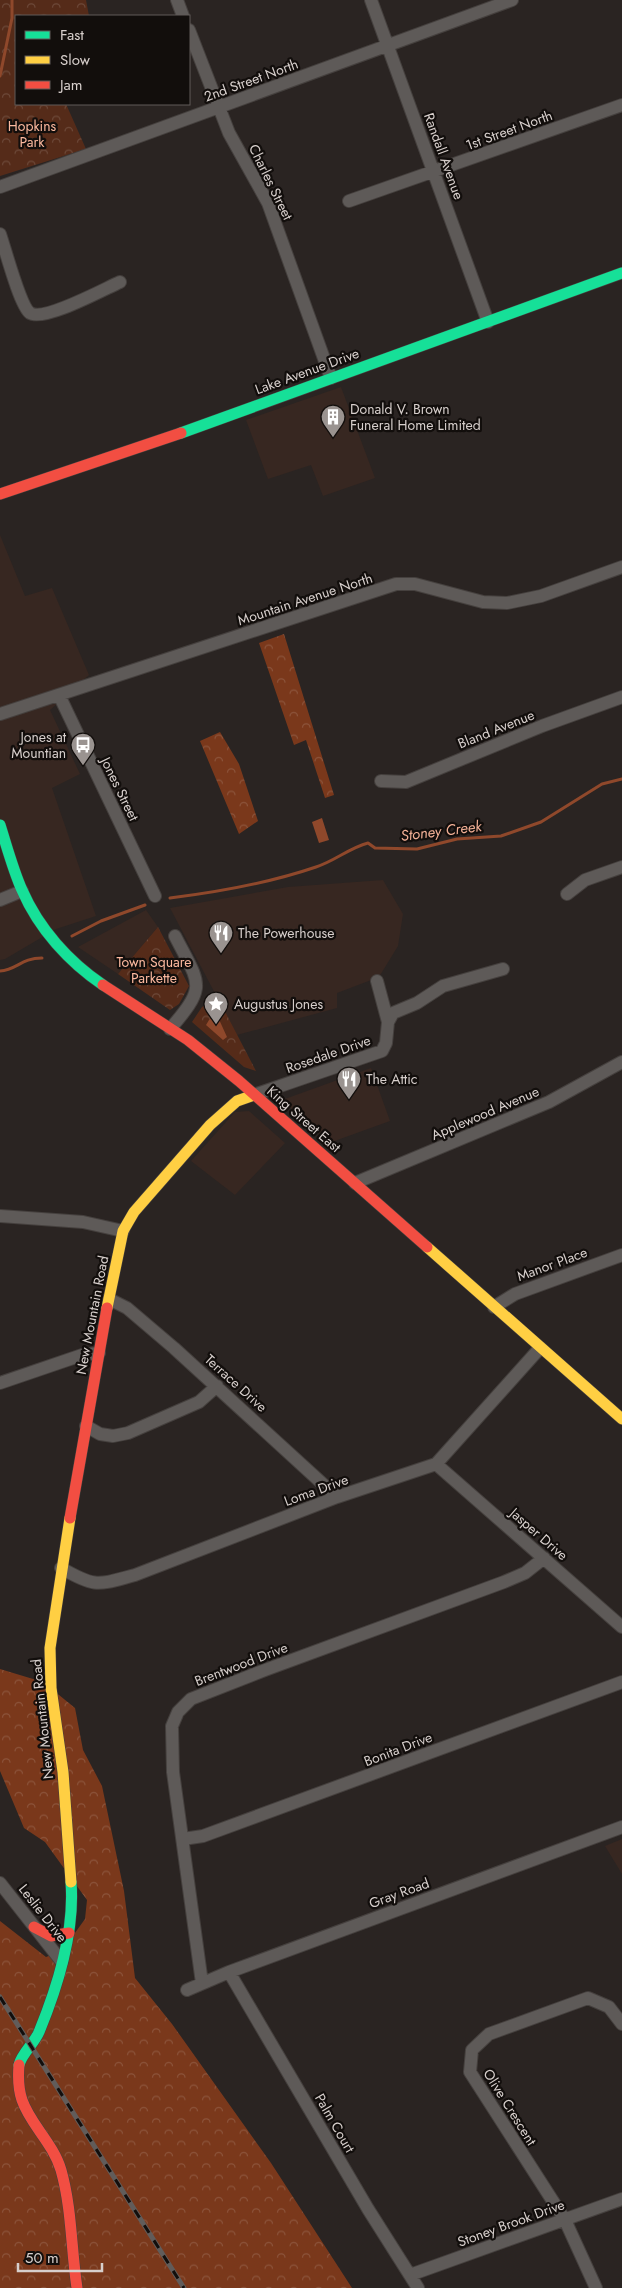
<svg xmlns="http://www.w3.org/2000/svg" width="622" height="2288" font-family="Jost,sans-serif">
  <defs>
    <pattern id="forest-crowns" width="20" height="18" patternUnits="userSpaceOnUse" patternTransform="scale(1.25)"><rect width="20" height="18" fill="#7a381b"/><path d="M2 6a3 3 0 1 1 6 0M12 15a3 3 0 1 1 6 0" fill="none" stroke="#8c543b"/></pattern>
    <pattern id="park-crowns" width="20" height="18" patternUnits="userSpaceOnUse" patternTransform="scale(1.25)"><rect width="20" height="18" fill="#552b19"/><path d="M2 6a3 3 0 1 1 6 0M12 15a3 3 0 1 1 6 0" fill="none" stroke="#6d4939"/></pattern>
  </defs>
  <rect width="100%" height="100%" fill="#2a2422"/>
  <!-- built -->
  <path fill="#372721" d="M341,387L375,478L323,496L311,465L268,479L246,420Z
    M0,535L25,596L52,588L89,675L50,710L80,774L52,788L96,916L56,929L5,959L0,960Z
    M383,880L403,914L398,946L379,977L337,993V1008L237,1035L170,908L288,887Z
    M146,910L158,927L118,974L78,947Z
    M371,1068L390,1121L329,1143L282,1100Z
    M249,1111L285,1143L235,1195L191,1161L235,1112Z
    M622,1839V1874L605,1846Z"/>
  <!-- forest -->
  <path fill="url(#forest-crowns)" d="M284,634L334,795L325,798L306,740L294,745L259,643Z
    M220,732L239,764L258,821L239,834L200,741Z
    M0,1669L43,1682L75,1708L83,1750L102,1786L124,1891L135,1978L172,2024L271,2163L352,2288H0V1921L46,1957L62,1951L85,1919L87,1900L45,1842L24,1828L0,1771Z"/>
  <!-- park -->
  <path fill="url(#park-crowns)" d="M0,0H86L89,16H16V104H66L86,149L0,176Z
    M158,927L189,986L179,1004L170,1010L118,974Z
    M218,998L256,1071L244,1067L192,1022L202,1007Z"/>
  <!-- water -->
  <path fill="#8f482b" d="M322,818L329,840L319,843L312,822Z
    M217,1015L227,1037L223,1040L206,1025L209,1020Z"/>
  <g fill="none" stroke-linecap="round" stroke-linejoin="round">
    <!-- stream -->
    <path stroke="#8f482b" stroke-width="3" d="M0,76L12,18V0
      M170,898C219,892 269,883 316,867C335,861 349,848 368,843L375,848L417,849L457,839L501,836L541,822L602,784L622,779
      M72,936L101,921L145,905
      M0,971C17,970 21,958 42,958"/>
    <defs>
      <path id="street" d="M177,0L183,16
        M371,0L488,322
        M189,30L229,133L268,203L331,378
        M0,187L512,0
        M349,201L622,105
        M0,234C5,248 20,306 30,313C44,322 104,289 120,282
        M59,695L155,896
        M0,714L396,584H415L483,602L507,603L541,596L622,567
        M381,781L406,782L542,726L622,697
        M567,894L585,880L622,867
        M0,900L22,891
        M377,981L388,1022
        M170,1029C208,985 200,985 175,936
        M254,1095L382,1051L386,1043L388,1022L393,1013L417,1003L443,986L503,969
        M355,1183L549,1102L622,1062
        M0,1216L83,1222L123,1231
        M109,1299L127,1308L174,1348L337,1497
        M494,1307L515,1294L622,1255
        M0,1383L82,1355L99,1353
        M86,1426L100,1434L113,1436L128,1433L199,1402L217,1386
        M436,1464L622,1627
        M61,1568C96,1588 97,1585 135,1575L337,1497L436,1464L540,1348
        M183,1839L203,1836L622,1682
        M0,1883L62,1962
        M229,1972L368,2209L418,2288
        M202,1983L173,1772L172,1726L178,1712L191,1699L265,1670L504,1582L525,1573L544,1558
        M187,1990L229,1972L622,1827
        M410,2275L622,2199
        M596,2288L565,2220L470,2072L472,2050L489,2034L588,1998L609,2007L622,2024"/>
      <path id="fast" d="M181,433L622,273
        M0,825C7,847 13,870 22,890C39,929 69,962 103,985
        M19,2065C22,2053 34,2044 39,2032C58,1986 75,1932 71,1882"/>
      <path id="slow" d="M427,1247L622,1419
        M107,1308L123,1231L134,1212L210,1125L237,1101L254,1095
        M70,1518L50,1648L51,1688L63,1772L71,1882"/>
      <path id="jam" d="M0,494L181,433
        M103,985L188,1040L239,1081L427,1247
        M70,1518L107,1308
        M34,1927L51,1936L69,1933
        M19,2065C18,2077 18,2088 22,2100C30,2124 53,2143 61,2170C72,2209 71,2248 77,2288"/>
    </defs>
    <!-- street casing -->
    <use href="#street" stroke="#45403e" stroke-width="14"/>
    <!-- fast casing -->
    <use href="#fast" stroke="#45403e" stroke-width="12"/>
    <!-- slow casing -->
    <use href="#slow" stroke="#45403e" stroke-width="12"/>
    <!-- jam casing -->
    <use href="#jam" stroke="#45403e" stroke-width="12"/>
    <!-- street -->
    <use href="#street" stroke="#5e5a58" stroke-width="12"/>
    <!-- fast -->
    <use href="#fast" stroke="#16e098" stroke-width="11"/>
    <!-- slow -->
    <use href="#slow" stroke="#ffcf43" stroke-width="11"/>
    <!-- jam -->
    <use href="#jam" stroke="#f24e42" stroke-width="11"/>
    <defs>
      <path id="rail" d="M0,1997L184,2288"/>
    </defs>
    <!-- rail casing -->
    <use href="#rail" stroke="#615c5a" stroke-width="5"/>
    <!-- rail -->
    <use href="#rail" stroke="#120e0c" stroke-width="3" stroke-dasharray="9" stroke-linecap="butt"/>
  </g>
  <!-- icons -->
  <defs>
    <symbol id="building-pin" viewBox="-11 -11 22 30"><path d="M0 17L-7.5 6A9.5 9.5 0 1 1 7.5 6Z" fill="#9a9390" stroke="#120e0c"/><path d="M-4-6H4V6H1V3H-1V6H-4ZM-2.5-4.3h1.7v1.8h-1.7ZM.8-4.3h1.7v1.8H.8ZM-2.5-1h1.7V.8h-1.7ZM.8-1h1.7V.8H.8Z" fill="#fff"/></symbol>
    <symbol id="bus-pin" viewBox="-11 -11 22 30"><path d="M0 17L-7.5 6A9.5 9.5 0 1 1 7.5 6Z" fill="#9a9390" stroke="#120e0c"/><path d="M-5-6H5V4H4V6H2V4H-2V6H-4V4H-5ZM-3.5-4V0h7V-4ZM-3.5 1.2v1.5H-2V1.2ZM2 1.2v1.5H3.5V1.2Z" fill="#fff"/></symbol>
    <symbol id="restaurant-pin" viewBox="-11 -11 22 30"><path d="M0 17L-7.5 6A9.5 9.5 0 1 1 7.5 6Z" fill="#9a9390" stroke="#120e0c"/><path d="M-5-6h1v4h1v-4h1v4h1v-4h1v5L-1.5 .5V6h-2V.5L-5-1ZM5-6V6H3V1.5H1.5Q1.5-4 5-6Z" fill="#fff"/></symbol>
    <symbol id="sight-pin" viewBox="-11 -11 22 30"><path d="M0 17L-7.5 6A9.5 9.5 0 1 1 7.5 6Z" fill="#9a9390" stroke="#120e0c"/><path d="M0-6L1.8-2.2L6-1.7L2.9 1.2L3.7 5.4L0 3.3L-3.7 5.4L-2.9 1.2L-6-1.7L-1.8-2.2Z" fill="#fff"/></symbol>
  </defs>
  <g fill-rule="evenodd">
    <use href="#building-pin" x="319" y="403" width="28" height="38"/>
    <use href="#bus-pin" x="69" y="731" width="28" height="38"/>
    <use href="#restaurant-pin" x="207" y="919" width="28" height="38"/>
    <use href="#sight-pin" x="202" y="990" width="28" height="38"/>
    <use href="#restaurant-pin" x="335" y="1065" width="28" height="38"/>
  </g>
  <g text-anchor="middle" stroke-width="4.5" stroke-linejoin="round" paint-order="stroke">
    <!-- street labels -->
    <g font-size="14" fill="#d7cfcc" stroke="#120e0c">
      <text transform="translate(251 80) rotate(-20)" y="5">2nd Street North</text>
      <text transform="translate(509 130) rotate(-20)" y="5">1st Street North</text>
      <text transform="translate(444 156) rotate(70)" y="5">Randall Avenue</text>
      <text transform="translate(271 182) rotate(64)" y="5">Charles Street</text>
      <text transform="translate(307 371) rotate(-20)" y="5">Lake Avenue Drive</text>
      <text transform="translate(305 599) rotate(-18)" y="5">Mountain Avenue North</text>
      <text transform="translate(496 729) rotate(-22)" y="5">Bland Avenue</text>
      <text transform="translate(120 789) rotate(64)" y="5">Jones Street</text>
      <text transform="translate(328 1054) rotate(-19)" y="5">Rosedale Drive</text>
      <text transform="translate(485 1113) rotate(-23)" y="5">Applewood Avenue</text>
      <text transform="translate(304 1119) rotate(41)" y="5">King Street East</text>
      <text transform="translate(552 1264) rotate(-20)" y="5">Manor Place</text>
      <text transform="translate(92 1315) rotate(-79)" y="5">New Mountain Road</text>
      <text transform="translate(236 1383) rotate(42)" y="5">Terrace Drive</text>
      <text transform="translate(316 1490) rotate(-20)" y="5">Loma Drive</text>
      <text transform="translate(539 1534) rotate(41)" y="5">Jasper Drive</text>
      <text transform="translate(241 1664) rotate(-21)" y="5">Brentwood Drive</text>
      <text transform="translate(42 1719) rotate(-96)" y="5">New Mountain Road</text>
      <text transform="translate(398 1749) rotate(-21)" y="5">Bonita Drive</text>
      <text transform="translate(399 1893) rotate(-20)" y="5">Gray Road</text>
      <text transform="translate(43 1913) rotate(52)" y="5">Leslie Drive</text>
      <text transform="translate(510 2107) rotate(58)" y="5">Olive Crescent</text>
      <text transform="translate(335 2123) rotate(60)" y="5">Palm Court</text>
      <text transform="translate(511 2223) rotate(-20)" y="5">Stoney Brook Drive</text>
    </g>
    <!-- park labels -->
    <g font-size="14" fill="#fcb99f" stroke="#120e0c">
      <text x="32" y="131">Hopkins<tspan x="32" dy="16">Park</tspan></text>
      <text x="154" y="967">Town Square<tspan x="154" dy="16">Parkette</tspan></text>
    </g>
    <!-- poi labels -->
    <g font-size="14" fill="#d7cfcc" stroke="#120e0c" text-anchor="start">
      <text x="350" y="414">Donald V. Brown<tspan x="350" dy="16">Funeral Home Limited</tspan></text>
      <text x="66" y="742" text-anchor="end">Jones at<tspan x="66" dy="16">Mountian</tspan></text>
      <text x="238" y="938">The Powerhouse</text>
      <text x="234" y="1009">Augustus Jones</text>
      <text x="366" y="1084">The Attic</text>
    </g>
    <!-- water labels -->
    <g font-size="15" font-style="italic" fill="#f1af95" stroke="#120e0c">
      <text transform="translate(441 831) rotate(-7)" y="5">Stoney Creek</text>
    </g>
  </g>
  <!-- legend -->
  <rect x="15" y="15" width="175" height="90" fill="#120e0c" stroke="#615b59"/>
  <rect x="25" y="31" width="25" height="8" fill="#16e098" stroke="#615b59"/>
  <text x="60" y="40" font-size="15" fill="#d7cfcc">Fast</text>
  <rect x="25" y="56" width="25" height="8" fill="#ffcf43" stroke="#615b59"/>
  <text x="60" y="65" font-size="15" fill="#d7cfcc">Slow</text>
  <rect x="25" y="81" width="25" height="8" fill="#f24e42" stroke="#615b59"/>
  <text x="60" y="90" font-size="15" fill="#d7cfcc">Jam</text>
  <!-- scale -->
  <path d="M18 2263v8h84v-8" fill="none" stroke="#d7cfcc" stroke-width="2.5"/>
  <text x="25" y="2263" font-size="15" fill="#d7cfcc" stroke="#120e0c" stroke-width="4" paint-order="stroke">50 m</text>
</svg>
